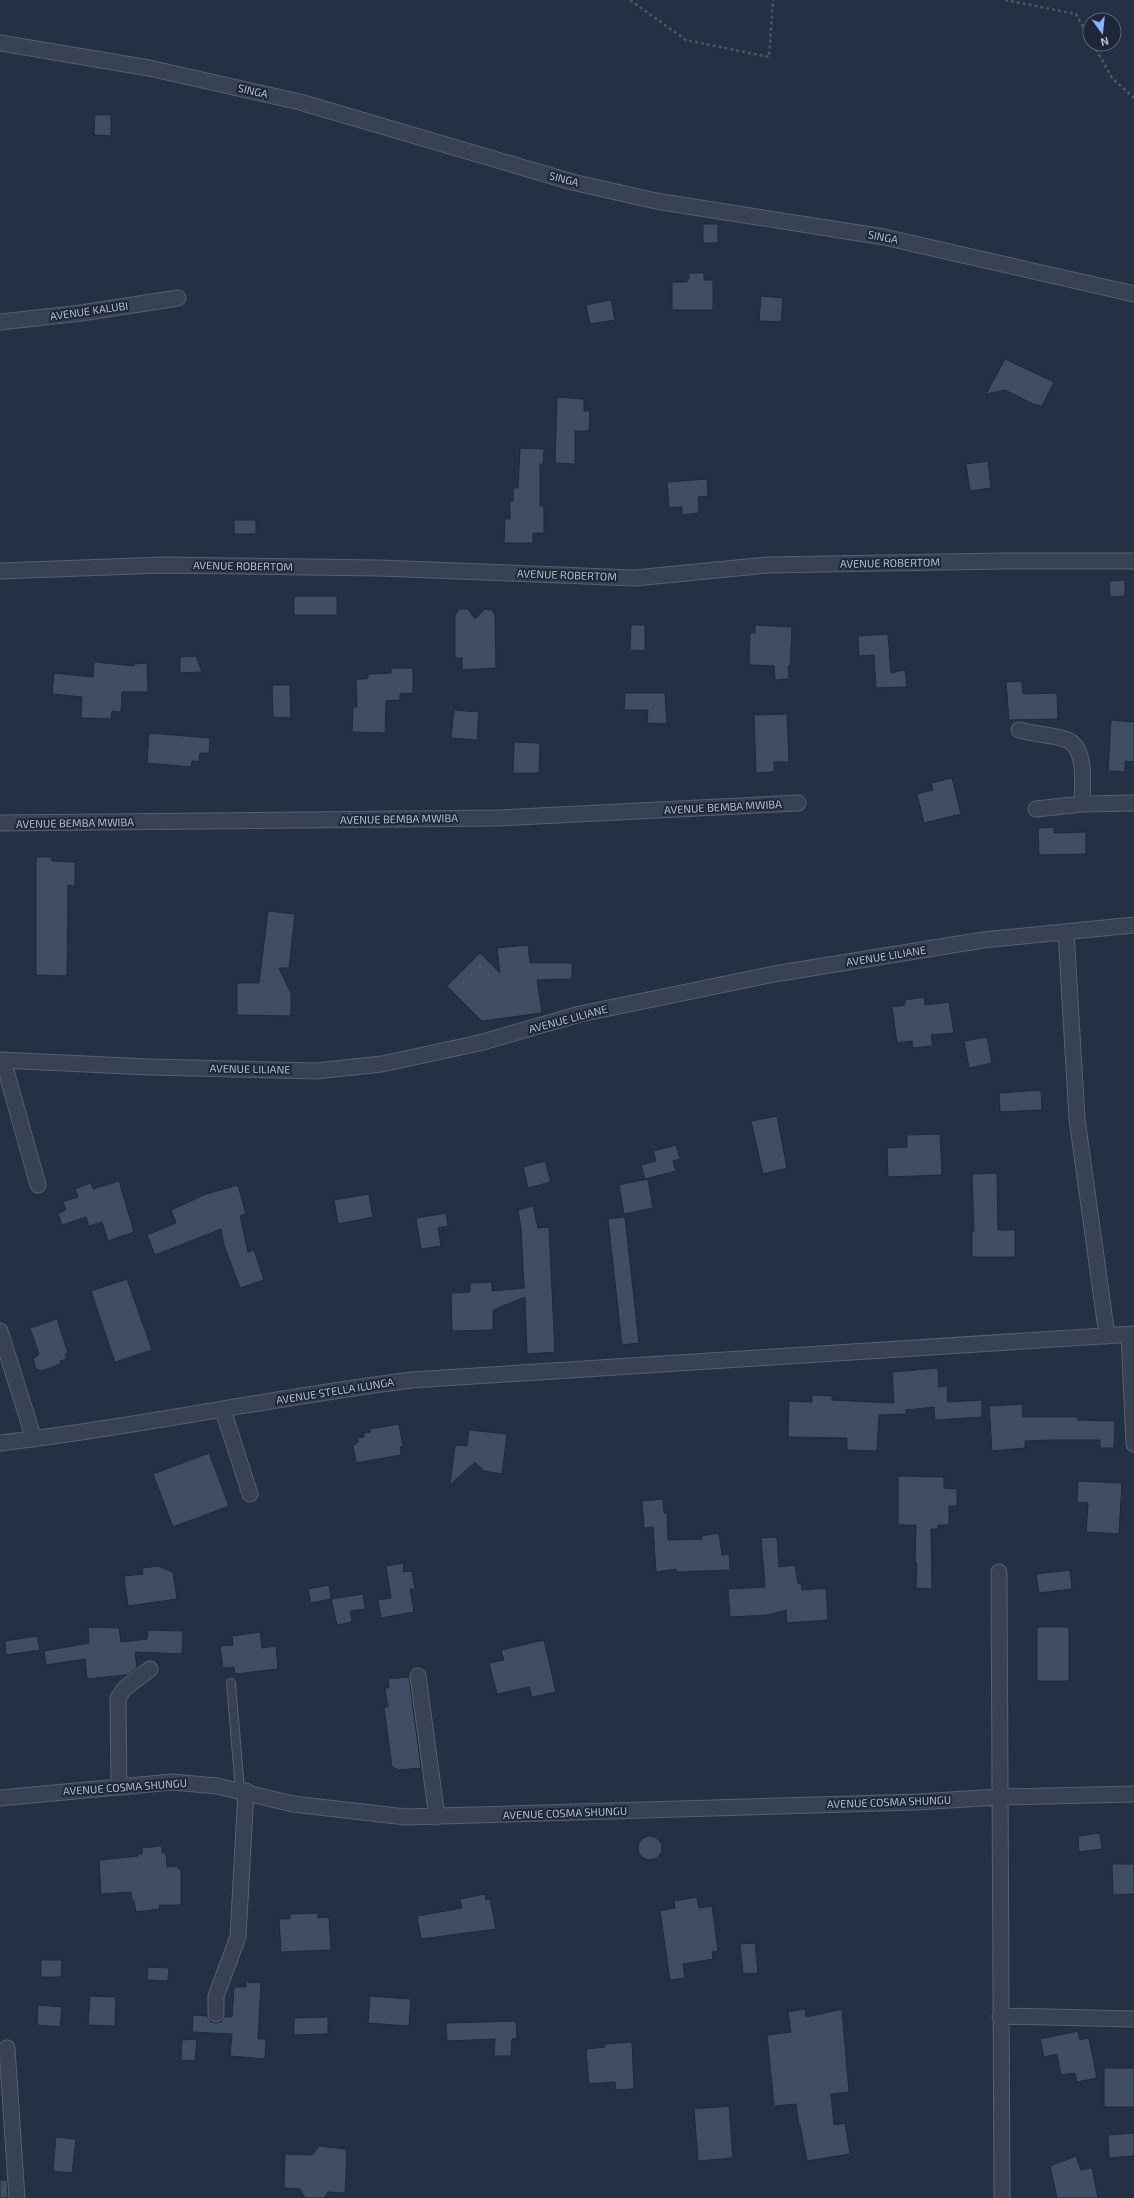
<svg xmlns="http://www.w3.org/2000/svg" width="1134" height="2198" font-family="'Exo 2',sans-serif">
  <rect width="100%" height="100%" fill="#243043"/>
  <!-- building -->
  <path fill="#404e63" stroke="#1f293a" d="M95,115H111V136L94,135Z
    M703,224H718V243H703Z
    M689,273H704V280H713V310H672V282H687V279H689Z
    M761,296L783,298L781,322L759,321Z
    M611,300L615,320L590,324L586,305Z
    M1005,359L1054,382L1042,406L1033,404L1005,390L986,394Z
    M557,397L584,399V411H590L589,431H575V464L555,463Z
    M520,448L544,449L543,464H540V506H544V533H533V543H504L505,519H510V501H513V488H518Z
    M988,461L991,488L970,491L966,464Z
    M707,479L708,496L698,497L699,513L682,515V507L669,508L667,482Z
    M234,520H256V534H234Z
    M1125,580V596L1110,597L1109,581Z
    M294,596H337V615H294Z
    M459,609H468L475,619L485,609L492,610L495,615L496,668L462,670V658H455V616Z
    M631,625H645V651L630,650Z
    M755,625L792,627L790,666H788L789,679L775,680L774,666L749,665L750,633H755Z
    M888,634L891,673L905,670L907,687L876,688L874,655L859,656L858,636Z
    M196,656L202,672L180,673V657Z
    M94,662L134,666V664L147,663L148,692H122L121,712L112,711L111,719L81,718L82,697L52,694L54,673L93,677Z
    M391,668H413V693L400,694V700L386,701L385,733L352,732L353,707H357L356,679H367L369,674L391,673Z
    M1022,681L1023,694L1057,693L1058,719L1009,720L1006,682Z
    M272,685H290L291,718L273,717Z
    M625,693H665L667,724L647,723L648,710H624Z
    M454,710L479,712L477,740L451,738Z
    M787,714L789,762H774V772L756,773L754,715Z
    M1111,720L1134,722V762L1125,761V772L1108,771Z
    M149,733L210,738L209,753H200L199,762L192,761L191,767L147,763Z
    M514,742L540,743L539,773H513Z
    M952,778L961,814L924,823L917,794L933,790L931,783Z
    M1054,827V833L1086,832V854L1039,855L1038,828Z
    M36,857H51L52,861L75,862V886L68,885L67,976L36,975Z
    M268,911L295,914L289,968H279L291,994V1016L237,1015V983H259Z
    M528,945L530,963H572V979L537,980L542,1013L482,1021L447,986L480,953L500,973L497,948Z
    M924,997L925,1005L949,1002L954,1033L931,1035L933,1046L913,1048L912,1041L897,1043L892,1007L905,1005V1000Z
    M987,1037L992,1063L969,1068L964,1041Z
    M1041,1090L1042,1110L1000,1112L999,1093Z
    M777,1116L787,1168L763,1174L751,1121Z
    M940,1134L942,1175L888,1177L887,1148L907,1147V1135Z
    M676,1145L680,1159L673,1161L676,1171L645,1179L641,1165L656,1161L653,1151Z
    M545,1161L551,1182L528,1188L523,1167Z
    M997,1173L998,1230H1015V1257H972V1231H974L972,1174Z
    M648,1179L653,1208L624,1214L619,1185Z
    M119,1181L134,1232L108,1241L102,1222L89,1226L86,1217L62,1225L58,1213L66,1210L63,1202L78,1197L75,1189L91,1183L93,1189Z
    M238,1185L246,1214L240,1216L248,1252L254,1250L264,1280L240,1288L224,1245L221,1229L155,1255L147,1235L176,1223L171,1210L206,1194Z
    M369,1194L373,1217L338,1224L334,1200Z
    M533,1206L538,1228L549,1227L555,1352L527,1354L525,1297L493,1310V1330L452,1331L451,1293L470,1292V1283L492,1282V1291L524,1288L521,1228L518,1210Z
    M446,1213L448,1226L438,1228L441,1246L421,1249L416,1218Z
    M625,1217L639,1343L622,1345L608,1219Z
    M127,1279L152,1350L115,1362L91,1291Z
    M57,1319L68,1353L65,1354L67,1359L60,1361L61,1364L41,1371L36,1369L33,1359L39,1354L30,1328Z
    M938,1368L939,1387L947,1386L948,1402L982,1400V1417L935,1420L934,1407L906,1410V1414L879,1415L877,1451L847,1450V1438L788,1437L789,1401L812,1402V1395L832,1396V1400L894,1403L892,1372Z
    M1022,1404L1023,1417H1078V1420L1115,1421L1114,1448H1100V1440H1052L1025,1441V1448L992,1451L989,1406Z
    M399,1424L403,1447H400L401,1455L356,1463L353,1446L358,1442V1438L364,1437V1433L371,1432L370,1429Z
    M469,1430L507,1434L502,1474L484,1471L475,1462L450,1485L455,1445L467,1446Z
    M209,1453L229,1506L173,1527L153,1474Z
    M898,1476L944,1477V1488L957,1489V1506H949V1525H938V1529H931L932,1589L916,1588L917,1563H915L916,1525H898Z
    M1078,1481L1122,1483L1119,1534L1086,1532L1088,1503L1077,1502Z
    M663,1499L664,1513H667L668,1540L702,1539L701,1536L719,1533L722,1555L729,1554L730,1570L676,1572V1569L656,1572L653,1527L644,1528L642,1501Z
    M777,1537L779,1567L795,1565L798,1584L801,1583L802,1590L826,1588L828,1620L787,1623L786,1610L768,1615L730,1617L728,1589L765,1587L761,1538Z
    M404,1563L403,1572L412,1571L415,1589H410L414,1612L381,1618L378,1600L391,1598L386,1566Z
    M158,1566L173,1572L177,1599L128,1606L124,1576L143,1574L142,1568Z
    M1070,1570L1072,1589L1039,1593L1036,1574Z
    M329,1585L331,1599L311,1603L308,1589Z
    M363,1594L365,1609L350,1611L352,1622L337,1625L331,1599Z
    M88,1627L119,1628L121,1642L147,1639L148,1630L183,1631L182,1654L135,1652L137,1668L127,1675L87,1679L85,1659L46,1665L44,1651L89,1643Z
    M1037,1627H1069V1681H1037Z
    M260,1632L262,1648L276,1646L278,1669L235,1674L234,1667L223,1668L220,1646L233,1645L232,1636Z
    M37,1636L40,1650L6,1655L5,1641Z
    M544,1640L556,1692L532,1697L529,1687L497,1694L489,1663L504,1660L501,1650Z
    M409,1677L421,1768L399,1770L392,1767L384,1707H388L385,1688H389L388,1679Z
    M1100,1833L1102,1849L1079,1852L1078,1836Z
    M638 1848a12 12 0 1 1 24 0a12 12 0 1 1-24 0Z
    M162,1846V1853H166L167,1867L178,1866V1869H181V1905H159L160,1909L136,1912L134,1901H132L131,1892L101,1894L99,1860L138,1856V1854H142V1848Z
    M1112,1864H1134V1894L1113,1895Z
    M485,1894L486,1900L490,1899L496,1929L421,1939L417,1916L462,1908L460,1899Z
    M697,1897L699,1908L712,1906L718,1951L712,1952L713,1959L683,1964L685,1978L670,1980L660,1911L675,1908L674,1901Z
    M318,1913V1918L329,1917L331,1950L281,1952L279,1919H290V1914Z
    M755,1943L758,1973L743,1974L740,1944Z
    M41,1960H62L61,1977H41Z
    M148,1967L169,1968L168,1981L147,1980Z
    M246,1982L261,1983L258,2039H266L265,2059L230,2056L232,2034L192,2032L193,2015L207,2016L211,2022L216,2023L221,2022L224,2017H232L234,1987H246Z
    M90,1996L116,1997L115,2026L88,2025Z
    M370,1996L411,1999L409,2026L368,2023Z
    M38,2005L62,2007L60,2027L37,2025Z
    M805,2009L806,2017L842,2009L849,2092L831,2094L834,2125L845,2123L850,2154L807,2161L800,2125H799L796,2104L774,2106L767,2035L791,2032L788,2012Z
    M328,2017V2034L294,2035V2018Z
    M516,2021L517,2038L512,2039L511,2056H494L495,2039L447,2041L446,2023Z
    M1078,2031L1080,2040L1089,2038L1097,2078L1077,2082L1075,2073L1061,2075L1057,2054L1044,2057L1040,2039Z
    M197,2039L195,2061L181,2060L182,2040Z
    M632,2042L634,2089L616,2090L615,2082L589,2084L586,2049L605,2047L604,2044Z
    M1104,2068H1134V2107H1104Z
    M729,2106L733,2158L698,2161L694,2109Z
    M1134,2133V2156L1109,2158L1108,2135Z
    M56,2137L76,2139L72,2173L53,2171Z
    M319,2146L345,2149L347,2154L345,2193L328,2192L324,2198H305L300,2189L284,2188L285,2154L312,2155Z
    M1076,2156L1081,2170L1092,2168L1098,2198H1057L1050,2166Z
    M0,2180H7L8,2198H0Z"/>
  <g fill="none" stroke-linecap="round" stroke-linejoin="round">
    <defs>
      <path id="service" d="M231,1683L240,1790"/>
      <path id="minor" d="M0,43L149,68L300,102L572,182L656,201L884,237L1134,294
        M0,322L81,313L178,298
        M0,571L163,565L379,568L635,578L768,565L1003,561H1134
        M1019,730C1034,734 1051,735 1065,739C1088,746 1082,786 1082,804
        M1036,809L1082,804L1134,803
        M0,823L499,818L798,803
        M1066,932L1077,1119L1107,1336
        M0,1060L149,1067L316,1071L382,1064L479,1043L580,1014L774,974L983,940L1134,925
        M3,1060L38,1185
        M0,1331L34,1439
        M1129,1335L1134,1444
        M223,1410L250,1494
        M0,1443C138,1427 274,1397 412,1380L1134,1334
        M999,1572L1002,2198
        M418,1676L437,1817
        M119,1787L118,1698L125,1688L150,1669
        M0,1798L172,1782L217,1786L293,1804L406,1817L917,1802L1000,1797L1134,1794
        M216,2014V1996L238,1937L246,1791
        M1000,2016L1134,2019
        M7,2048L17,2198"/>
    </defs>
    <!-- service casing -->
    <use href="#service" stroke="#576070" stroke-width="10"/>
    <!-- minor casing -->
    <use href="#minor" stroke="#576070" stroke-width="17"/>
    <!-- path -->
    <path stroke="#445c61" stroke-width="2.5" stroke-dasharray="3 3" stroke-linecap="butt" d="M630,0L686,40L769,57L773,0
      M1005,0L1076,14L1090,39
      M1093,44L1112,78L1134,98"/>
    <!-- service -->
    <use href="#service" stroke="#394253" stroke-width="8"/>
    <!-- minor -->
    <use href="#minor" stroke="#394253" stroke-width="15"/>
  </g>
  <g text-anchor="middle" stroke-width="4" stroke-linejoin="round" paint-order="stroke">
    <!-- street labels -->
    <g font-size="11" fill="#b6becd" stroke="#1d2738">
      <text transform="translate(253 91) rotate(13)" y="4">SINGA</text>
      <text transform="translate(564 179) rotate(15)" y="4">SINGA</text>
      <text transform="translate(883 237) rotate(11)" y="4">SINGA</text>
      <text transform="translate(89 311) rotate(-8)" y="4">AVENUE KALUBI</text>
      <text transform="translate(890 563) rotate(-1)" y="4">AVENUE ROBERTOM</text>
      <text transform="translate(243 566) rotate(1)" y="4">AVENUE ROBERTOM</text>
      <text transform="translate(567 575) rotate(2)" y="4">AVENUE ROBERTOM</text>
      <text transform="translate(723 807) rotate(-3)" y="4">AVENUE BEMBA MWIBA</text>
      <text transform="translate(399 819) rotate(-1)" y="4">AVENUE BEMBA MWIBA</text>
      <text transform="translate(75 823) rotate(-1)" y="4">AVENUE BEMBA MWIBA</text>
      <text transform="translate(886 956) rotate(-9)" y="4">AVENUE LILIANE</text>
      <text transform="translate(568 1019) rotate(-15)" y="4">AVENUE LILIANE</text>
      <text transform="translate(250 1069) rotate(1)" y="4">AVENUE LILIANE</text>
      <text transform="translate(335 1391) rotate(-9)" y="4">AVENUE STELLA ILUNGA</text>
      <text transform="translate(125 1787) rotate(-4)" y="4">AVENUE COSMA SHUNGU</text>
      <text transform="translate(889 1802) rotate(-2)" y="4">AVENUE COSMA SHUNGU</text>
      <text transform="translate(565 1813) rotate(-2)" y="4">AVENUE COSMA SHUNGU</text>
    </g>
  </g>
  <!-- north arrow -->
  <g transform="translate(1102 32) rotate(165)"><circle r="19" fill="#1d2738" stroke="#5a6374"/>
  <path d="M0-3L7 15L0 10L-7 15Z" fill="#88b1ff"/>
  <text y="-6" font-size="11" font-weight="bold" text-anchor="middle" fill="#b6becd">N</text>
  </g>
</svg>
